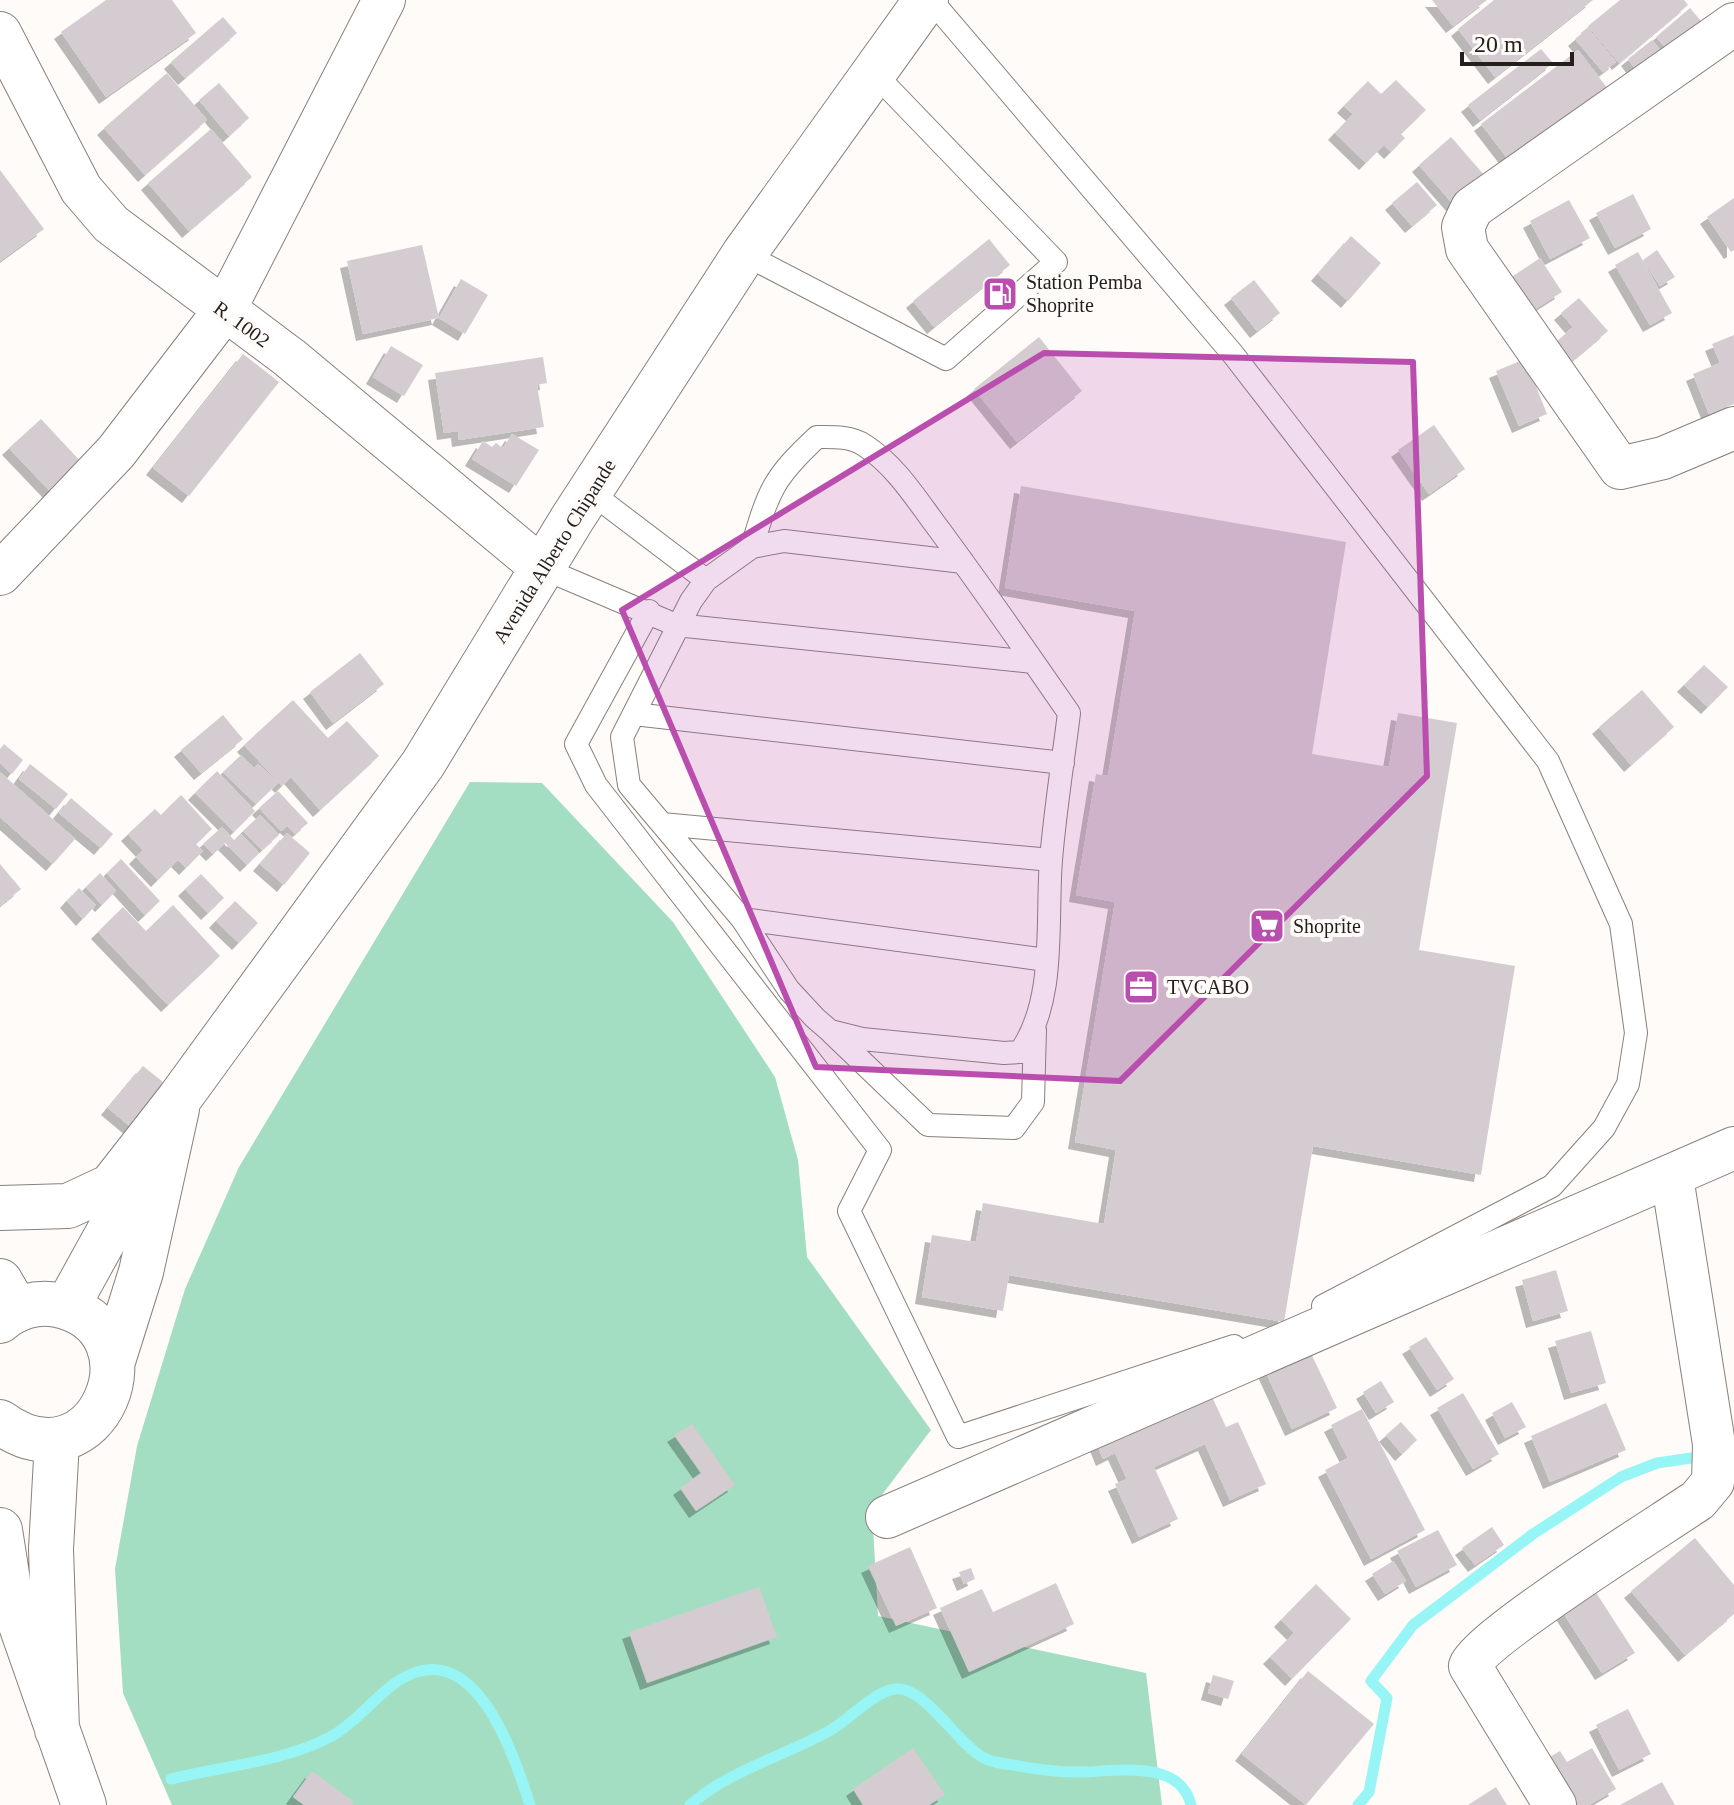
<svg xmlns="http://www.w3.org/2000/svg" width="1734" height="1805" font-family="Georgia,serif">
  <defs>
    <filter id="shadow"><feDropShadow dx="-7" dy="7" stdDeviation="0" flood-color="#0004"/></filter>
  </defs>
  <rect width="100%" height="100%" fill="#fefbf9"/>
  <!-- green -->
  <path fill="#a4dec2" d="M470,782L542,783L673,922L775,1077L798,1160L807,1257L931,1430L872,1508L878,1616L1146,1673L1162,1805H172L123,1693L115,1569L137,1446L185,1289L239,1167Z"/>
  <g fill="none" stroke-linecap="round" stroke-linejoin="round">
    <!-- stream -->
    <path stroke="#97f5f6" stroke-width="11" d="M171,1779C223,1766 284,1762 332,1736C357,1722 374,1697 398,1681C473,1632 513,1751 530,1805
      M690,1805C732,1769 782,1757 829,1731C850,1720 871,1693 895,1689C924,1685 957,1744 984,1758C992,1762 1004,1764 1013,1765C1034,1769 1058,1772 1079,1772C1114,1772 1180,1758 1191,1805
      M1358,1805L1369,1792L1387,1698L1371,1681L1413,1625L1533,1534L1621,1477L1657,1463L1698,1457"/>
  </g>
  <!-- building -->
  <path fill="#d5ccd1" filter="url(#shadow)" d="M106,0H172L196,33L106,97L61,32Z
    M1432,0H1487L1453,26Z
    M1494,0H1593L1495,77L1458,29Z
    M1620,0H1684L1688,5L1619,63L1588,26Z
    M1690,8L1701,21L1668,50L1656,37Z
    M223,17L237,33L185,78L171,62Z
    M1588,28L1616,62L1603,72L1575,39Z
    M1652,40L1661,51L1637,71L1628,59Z
    M1541,49L1553,63L1480,120L1468,105Z
    M1578,50L1608,89L1511,163L1481,124Z
    M167,73L207,120L145,175L104,128Z
    M1396,80L1426,110L1401,134L1405,138L1391,152L1384,145L1366,163L1335,133L1353,114L1344,106L1368,81L1381,94Z
    M219,83L249,118L229,136L199,100Z
    M211,129L252,177L189,231L148,183Z
    M1451,137L1485,176L1453,204L1419,165Z
    M0,170L44,229L0,261Z
    M1417,182L1437,205L1412,226L1392,203Z
    M1633,194L1651,229L1615,248L1596,213Z
    M1734,198V250L1731,252L1707,217Z
    M1569,200L1590,238L1550,259L1530,221Z
    M1351,236L1381,263L1348,301L1318,274Z
    M989,239L1010,265L934,327L913,301Z
    M422,245L439,318L363,334L347,261Z
    M1657,250L1675,277L1660,286L1643,260Z
    M1638,252L1672,313L1650,325L1615,265Z
    M1540,258L1562,292L1529,313L1507,280Z
    M461,279L488,295L465,334L439,318Z
    M1254,280L1280,313L1257,331L1231,298Z
    M1579,298L1608,331L1571,362L1555,343L1573,327L1561,313Z
    M1734,335V404L1709,414L1693,374L1720,363L1712,344Z
    M1039,337L1082,391L1017,442L974,389Z
    M391,346L423,365L404,396L373,377Z
    M243,354L279,382L189,496L153,468Z
    M543,357L547,383L537,385L544,427L459,440L458,431L444,433L435,373Z
    M1525,359L1547,414L1519,426L1496,371Z
    M41,419L83,464L50,491L9,448Z
    M1434,425L1465,469L1429,494L1398,450Z
    M512,434L539,450L516,486L472,459L483,441L492,447L496,443L503,448Z
    M1021,486L1346,542L1312,754L1389,767L1398,713L1457,723L1419,950L1515,966L1481,1175L1313,1146L1284,1322L1009,1275L1003,1311L922,1297L932,1235L976,1242L983,1203L1104,1224L1116,1150L1075,1142L1115,902L1076,895L1096,774L1108,776L1135,611L1005,588Z
    M360,653L384,684L333,723L310,692Z
    M1704,665L1728,687L1708,707L1684,685Z
    M1642,690L1674,727L1631,765L1599,727Z
    M293,700L328,738L347,721L379,756L320,810L291,777L282,786L244,745Z
    M223,715L243,739L201,773L181,750Z
    M4,744L23,760L12,774L0,763V749Z
    M241,755L254,768L258,764L278,783L256,804L223,772Z
    M30,764L68,794L56,809L19,779Z
    M217,771L255,811L234,832L195,793Z
    M0,772L75,839L53,864L0,817Z
    M278,791L308,823L295,834L287,826L281,831L259,808Z
    M181,795L212,829L196,844L203,851L186,868L178,860L158,880L136,857L143,850L128,834L155,809L161,815Z
    M71,798L113,834L101,848L59,813Z
    M260,815L279,835L262,850L243,831Z
    M222,827L234,840L241,834L259,853L247,865L225,843L213,854L203,844Z
    M287,833L310,853L284,885L260,864Z
    M121,859L160,901L145,915L107,873Z
    M0,864L21,889L0,906Z
    M100,873L116,891L102,905L86,887Z
    M201,874L224,898L208,913L185,889Z
    M79,888L96,905L83,919L67,901Z
    M235,901L258,923L239,943L216,921Z
    M173,905L220,956L168,1005L98,932L123,907L146,931Z
    M143,1066L168,1086L133,1129L108,1108Z
    M1556,1270L1568,1311L1533,1321L1522,1280Z
    M1591,1331L1606,1383L1571,1393L1555,1341Z
    M1426,1337L1454,1379L1437,1390L1409,1347Z
    M1307,1345L1337,1408L1292,1429L1263,1366Z
    M1381,1381L1394,1402L1376,1413L1363,1392Z
    M1208,1388L1226,1427L1238,1422L1266,1484L1230,1500L1205,1444L1154,1467L1178,1519L1139,1537L1115,1484L1127,1479L1115,1453L1103,1459L1095,1439Z
    M1463,1393L1499,1454L1473,1469L1437,1408Z
    M1512,1402L1526,1427L1505,1438L1492,1413Z
    M1606,1403L1626,1450L1550,1482L1531,1436Z
    M1362,1409L1425,1530L1371,1559L1325,1470L1348,1458L1331,1425Z
    M1401,1422L1417,1440L1402,1454L1386,1435Z
    M692,1424L735,1485L696,1511L680,1488L701,1473L674,1435Z
    M1492,1527L1504,1545L1475,1565L1462,1548Z
    M1438,1530L1457,1565L1416,1587L1397,1551Z
    M1695,1538L1734,1585V1614L1685,1655L1631,1591Z
    M910,1547L937,1608L896,1626L868,1566Z
    M1393,1561L1406,1581L1385,1594L1372,1574Z
    M971,1568L975,1579L964,1584L959,1572Z
    M1056,1583L1074,1624L969,1672L940,1608L982,1589L993,1612Z
    M1316,1584L1351,1619L1292,1679L1270,1657L1294,1633L1281,1620Z
    M759,1587L777,1637L647,1683L629,1632Z
    M1593,1588L1635,1653L1602,1673L1560,1608Z
    M1308,1671L1374,1724L1306,1805L1242,1754Z
    M1213,1675L1234,1681L1228,1699L1208,1693Z
    M1628,1709L1651,1754L1619,1770L1596,1725Z
    M913,1748L945,1795L929,1805H863L853,1789Z
    M1592,1748L1616,1789L1589,1805H1570L1544,1760L1560,1751L1567,1762Z
    M312,1771L354,1802L352,1805H304L293,1797Z
    M1662,1782L1675,1805H1620Z
    M1496,1787L1507,1805H1468Z"/>
  <g fill="none" stroke-linecap="round" stroke-linejoin="round">
    <defs>
      <path id="service" d="M931,0L1232,353L1548,761L1621,924L1636,1033L1628,1084L1604,1128L1552,1186L1323,1306
        M744,254L946,359L1056,262L872,71
        M590,492L706,580
        M752,547C769,490 773,478 817,437C833,437 850,436 864,445C897,466 918,502 941,532C985,592 1027,652 1069,713C1063,762 1055,811 1051,860C1046,921 1057,1000 1020,1052L1004,1053L862,1039L830,1031L815,1018L789,990L742,919L629,785L622,737L691,601L706,580L752,547L784,541L963,562
        M542,568L676,625L1033,662
        M649,611L576,744L596,785L880,1150L849,1211L958,1437L1234,1346
        M634,714L1063,763
        M662,824L1051,860
        M742,919L1046,960
        M832,1033L928,1125L1014,1128L1033,1102L1035,1030"/>
      <path id="minor" d="M1734,24L1472,208L1463,227L1467,249L1620,468L1663,458L1734,428
        M0,33L81,189L111,224L290,358L542,568
        M0,574L116,452L224,311L384,0
        M887,1517L1734,1148
        M1555,1805L1470,1666C1483,1636 1660,1526 1698,1500L1713,1482L1714,1444L1672,1177"/>
      <path id="tertiary" d="M0,1281L17,1310"/>
      <path id="secondary" d="M0,1208L68,1206L111,1186L179,1099L423,764L572,519L744,254L926,0
        M67,1307L147,1162
        M0,1321C15,1307 37,1301 57,1305C165,1328 98,1494 0,1422
        M113,1361L141,1272L177,1109
        M57,1441L51,1549L57,1730
        M0,1530L10,1594L84,1805"/>
    </defs>
    <!-- service casing -->
    <use href="#service" stroke="#88807b" stroke-width="24"/>
    <!-- minor casing -->
    <use href="#minor" stroke="#88807b" stroke-width="44"/>
    <!-- tertiary casing -->
    <use href="#tertiary" stroke="#88807b" stroke-width="46"/>
    <!-- secondary casing -->
    <use href="#secondary" stroke="#88807b" stroke-width="46"/>
    <!-- service -->
    <use href="#service" stroke="#fff" stroke-width="22"/>
    <!-- minor -->
    <use href="#minor" stroke="#fff" stroke-width="42"/>
    <!-- tertiary -->
    <use href="#tertiary" stroke="#fff" stroke-width="44"/>
    <!-- secondary -->
    <use href="#secondary" stroke="#fff" stroke-width="44"/>
  </g>
  <!-- marked area -->
  <path fill="#ba4eae" fill-opacity="0.2" stroke="#ba4eae" stroke-width="6" stroke-linejoin="round" d="M1044,353L1413,362L1427,776L1120,1081L816,1067L622,610Z"/>
  <!-- icons -->
  <defs>
    <symbol id="fuel-square" viewBox="-11 -11 22 22"><rect x="-9" y="-9" width="18" height="18" rx="4" fill="#ba4eae" stroke="#fefbf9"/><path d="M-5.5-6h7V0h2V4h1.3V-2.5L3-4.5l.8-.8L6-3V5H2.5V1h-1V6h-7ZM-4.2-4.7v3.2H.2V-4.7Z" fill="#fff"/></symbol>
    <symbol id="supermarket-square" viewBox="-11 -11 22 22"><rect x="-9" y="-9" width="18" height="18" rx="4" fill="#ba4eae" stroke="#fefbf9"/><path d="M-6-5.5h2.5l.6 2H6L4.5 2H-2.5L-4.4-4H-6ZM-1.5 3.2a1.3 1.3 0 1 0 .1 0ZM3 3.2a1.3 1.3 0 1 0 .1 0Z" fill="#fff"/></symbol>
    <symbol id="office-square" viewBox="-11 -11 22 22"><rect x="-9" y="-9" width="18" height="18" rx="4" fill="#ba4eae" stroke="#fefbf9"/><path d="M-6-3h4V-5.5h4V-3h4V5H-6ZM-1-4.5V-3h2v-1.5ZM-6 0V1H6V0Z" fill="#fff"/></symbol>
  </defs>
  <g fill-rule="evenodd">
    <use href="#fuel-square" x="980" y="274" width="40" height="40"/>
    <use href="#supermarket-square" x="1247" y="906" width="40" height="40"/>
    <use href="#office-square" x="1121" y="967" width="40" height="40"/>
  </g>
  <g text-anchor="middle" stroke-width="8" stroke-linejoin="round" paint-order="stroke">
    <!-- poi labels -->
    <g font-size="20" fill="#221f1d" stroke="#fefbf9" text-anchor="start">
      <text x="1026" y="289">Station Pemba<tspan x="1026" dy="23">Shoprite</tspan></text>
      <text x="1293" y="933">Shoprite</text>
      <text x="1167" y="994">TVCABO</text>
    </g>
    <!-- street labels -->
    <g font-size="20" fill="#221f1d" stroke="#fefbf9">
      <text transform="translate(242 324) rotate(36)" y="7">R. 1002</text>
      <text transform="translate(554 551) rotate(-58)" y="7">Avenida Alberto Chipande</text>
    </g>
  </g>
  <!-- scale -->
  <path d="M1462 52v12h110v-12" fill="none" stroke="#221f1d" stroke-width="4"/>
  <text x="1474" y="52" font-size="24" fill="#221f1d" stroke="#fefbf9" stroke-width="6" paint-order="stroke">20 m</text>
</svg>
